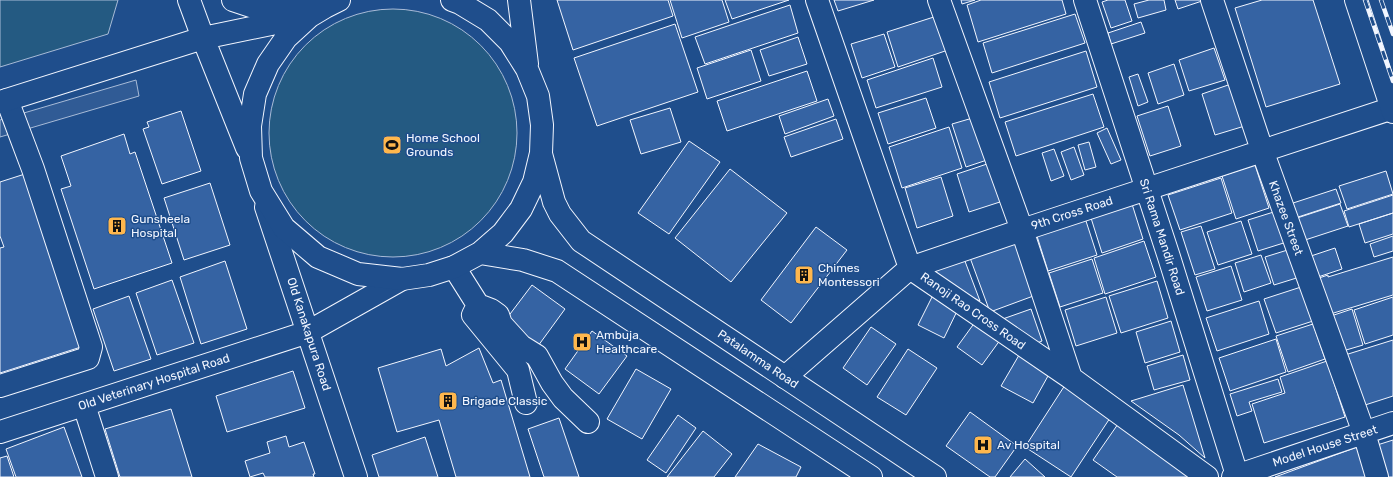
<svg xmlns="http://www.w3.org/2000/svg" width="1393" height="477" font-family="Rubik,sans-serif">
  <rect width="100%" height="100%" fill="#1f4e8c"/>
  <!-- green -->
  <path fill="#245a82" stroke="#a8bbd7" d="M0,0H118L108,34L0,67Z
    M269 133a124 124 0 1 1 248 0a124 124 0 1 1-248 0Z"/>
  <!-- parking -->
  <path fill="#305b95" stroke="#a8bbd7" d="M136,80L139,96L0,137V120Z"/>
  <!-- building -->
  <path fill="#3563a3" stroke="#f2f6ff" d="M557,0H668L673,16L573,50Z
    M670,0H722L729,22L682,38Z
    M725,0H789L732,19Z
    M834,0H874L838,11Z
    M961,0H975L962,4Z
    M981,0H1062L1066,14L978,42L967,5Z
    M1108,0H1125L1132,21L1111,28L1102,2Z
    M1149,0H1164L1166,10L1138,18L1134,4Z
    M1175,0H1205L1178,9Z
    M1262,0H1313L1340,84L1266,107L1235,8Z
    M790,5L798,33L705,64L695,37Z
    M1075,14L1085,43L992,73L983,43Z
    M940,15L951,49L898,67L887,32Z
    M1141,22L1145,33L1111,44L1108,33Z
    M675,24L698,92L597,126L574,58Z
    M884,34L895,67L862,78L851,44Z
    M798,37L807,64L769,76L760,50Z
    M1214,48L1225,80L1189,91L1179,60Z
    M751,50L761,81L707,99L697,68Z
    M1086,51L1097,87L1000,118L989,82Z
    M933,58L942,87L876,108L867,80Z
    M1174,64L1184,95L1158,104L1148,73Z
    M807,71L817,101L727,131L717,101Z
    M1138,74L1148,102L1138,106L1129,77Z
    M1234,83L1248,125L1215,135L1202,94Z
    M1093,94L1104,127L1016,156L1005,122Z
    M926,98L936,128L888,144L878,113Z
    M828,99L834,116L785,134L779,116Z
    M1168,106L1181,146L1150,156L1137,116Z
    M670,108L681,142L641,154L630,120Z
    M181,111L201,171L162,184L143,129L149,127L147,122Z
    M976,117L990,159L966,167L952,124Z
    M836,119L843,139L791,157L784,137Z
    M949,127L962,168L902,188L889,147Z
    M1107,128L1121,160L1111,164L1097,133Z
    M124,134L130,154L135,152L172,263L94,289L61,189L71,186L61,156Z
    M689,141L720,162L669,234L638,213Z
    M1089,142L1096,167L1085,170L1078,145Z
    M1074,147L1084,175L1071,180L1061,152Z
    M1054,149L1064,176L1051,181L1042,153Z
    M993,162L1006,200L969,212L957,174Z
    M1255,165L1269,208L1236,219L1222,176Z
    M730,169L787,213L731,282L675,238Z
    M1386,171L1393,194L1347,209L1339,186Z
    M28,173L84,346L0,373V248L4,247L0,236V182Z
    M941,177L953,216L917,228L905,188Z
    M1221,178L1232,213L1180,230L1168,195Z
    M210,183L230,245L184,260L164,198Z
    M1336,189L1341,203L1292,219L1287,205Z
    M1393,195V213L1349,227L1344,211Z
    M1132,204L1143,239L1102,253L1091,218Z
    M1340,204L1348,226L1299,242L1291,220Z
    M1280,210L1290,241L1258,251L1248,220Z
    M1393,213V234L1365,243L1359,224Z
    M1085,218L1097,255L1048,271L1036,233Z
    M1241,221L1252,254L1218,265L1207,232Z
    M1201,226L1215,269L1195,275L1181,232Z
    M816,227L847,250L791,323L761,300Z
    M1393,236V251L1374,257L1370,244Z
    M1014,238L1036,295L990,312L969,255Z
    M1144,241L1156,277L1105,294L1094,258Z
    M1294,248L1303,276L1274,285L1265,257Z
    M1335,248L1342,269L1312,279L1305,258Z
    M1261,255L1271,283L1244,292L1235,263Z
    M963,256L980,301L963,293L931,269Z
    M1393,257V295L1327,315L1316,279L1328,275V277Z
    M1092,259L1103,293L1060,307L1049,273Z
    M225,261L247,329L201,344L180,277Z
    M1231,266L1242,300L1207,311L1196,277Z
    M172,280L194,343L157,355L136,293Z
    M1157,281L1168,318L1121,333L1109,296Z
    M532,285L565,309L538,346L504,322Z
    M1301,287L1313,321L1276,333L1264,299Z
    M934,293L960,305L944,338L918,325Z
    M129,296L151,359L114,371L93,309Z
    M1106,297L1117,333L1076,346L1065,310Z
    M1393,297V335L1365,344L1354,310Z
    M1259,301L1269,334L1217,351L1206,318Z
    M1031,309L1042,341L1030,346L997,321Z
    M1352,309L1363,345L1336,353L1325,318Z
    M978,318L1003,336L982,365L957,347Z
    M1171,321L1180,352L1145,363L1136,332Z
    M1313,324L1325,359L1288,372L1276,336Z
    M871,327L896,344L867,385L843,368Z
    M592,331L627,356L599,394L565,369Z
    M1276,339L1286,372L1230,391L1219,358Z
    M1393,340V396L1362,406L1345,355Z
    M479,348L493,383L501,380L530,477H456L439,420L397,432L378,368L441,349L446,366Z
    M908,349L937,368L906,415L877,397Z
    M1022,350L1053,367L1033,403L1001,386Z
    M1183,355L1190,380L1154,390L1147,366Z
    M1327,361L1345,417L1264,443L1252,404L1285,393L1280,377Z
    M636,369L671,389L642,439L607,419Z
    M293,371L305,408L227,432L216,396Z
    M1278,379L1282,392L1249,402L1252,411L1237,416L1230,394Z
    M1067,382L1114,412L1071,477L1025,447Z
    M1183,385L1205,458L1179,435L1131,401Z
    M171,409L192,477H120L105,429Z
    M970,412L1017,446L995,477H990L946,446Z
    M678,415L696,428L666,473L647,460Z
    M559,418L579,477H544L528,429Z
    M1118,424L1190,473L1187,477H1117L1093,460Z
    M64,427L82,477H16L6,449Z
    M703,431L732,454L714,477H667Z
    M286,436L289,447L304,442L315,474H313L314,477H265L263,473L250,477L245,461L270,453L267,442Z
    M425,437L438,477H379L372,455Z
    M1393,440V477H1380L1371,447Z
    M758,444L801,467L796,477H735Z
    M1357,447L1368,477H1275Z
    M7,456L14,477H0V458Z
    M1025,459L1045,477H1010Z"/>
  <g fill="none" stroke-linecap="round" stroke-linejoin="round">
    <defs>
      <path id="minor" d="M817,0L910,268L1071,378L1207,477
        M939,0L1022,230L1071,378
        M1085,0L1169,257L1237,475
        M1212,0L1262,150L1364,433L1377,477
        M266,207L356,477
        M454,267L478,305L473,315L518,370L526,403
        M478,305L491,310L498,315L501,324L521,346L537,356L552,383L563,398L588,422
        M785,377L910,268L1022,230L1393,108
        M0,386L88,358L91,347L33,169L7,100
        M84,405L107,477
        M0,432L308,332L402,279
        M1233,477L1393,423"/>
      <path id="major" d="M189,0L203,38L247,148
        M233,0L254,7L291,6L310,4
        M339,0L325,7L310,16L286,38L268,64L255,94L250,126L251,158L261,191L284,228L318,257L358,274L402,279L429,275L454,267L480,253L503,233L521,209L534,182L541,153L542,125L538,96L527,69L510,42L488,20L460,3L452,0
        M519,0L527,64
        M1356,0L1393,112
        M0,102L203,38L310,16
        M541,154L554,202L560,214L581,241L935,477
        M480,253L523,260L557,271L871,477"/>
    </defs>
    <!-- minor casing -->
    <use href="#minor" stroke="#f2f6ff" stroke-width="24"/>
    <!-- major casing -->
    <use href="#major" stroke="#f2f6ff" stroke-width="24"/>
    <!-- minor -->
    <use href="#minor" stroke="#1f4e8c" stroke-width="22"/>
    <!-- major -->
    <use href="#major" stroke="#1f4e8c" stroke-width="22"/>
    <defs>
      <path id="rail" d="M1365,0L1393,81
        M1381,0L1393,34"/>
    </defs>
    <!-- rail casing -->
    <use href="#rail" stroke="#f2f6ff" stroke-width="4.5"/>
    <!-- rail -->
    <use href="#rail" stroke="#1f4e8c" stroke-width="3" stroke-dasharray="9" stroke-linecap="butt"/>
  </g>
  <!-- icons -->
  <defs>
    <symbol id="stadium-square" viewBox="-11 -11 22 22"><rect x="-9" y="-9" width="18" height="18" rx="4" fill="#ffb74d" stroke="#1f4e8c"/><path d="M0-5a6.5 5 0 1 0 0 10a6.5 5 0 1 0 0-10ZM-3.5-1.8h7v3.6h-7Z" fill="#111"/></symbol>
    <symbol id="building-square" viewBox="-11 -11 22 22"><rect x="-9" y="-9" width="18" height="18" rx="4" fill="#ffb74d" stroke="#1f4e8c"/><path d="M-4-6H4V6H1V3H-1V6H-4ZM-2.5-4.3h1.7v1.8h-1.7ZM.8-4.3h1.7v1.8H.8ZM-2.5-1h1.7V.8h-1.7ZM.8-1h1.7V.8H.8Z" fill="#111"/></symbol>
    <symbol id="hospital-square" viewBox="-11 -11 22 22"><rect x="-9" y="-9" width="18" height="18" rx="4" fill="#ffb74d" stroke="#1f4e8c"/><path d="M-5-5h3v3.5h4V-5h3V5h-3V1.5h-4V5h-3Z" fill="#111"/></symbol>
  </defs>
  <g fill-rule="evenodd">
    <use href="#stadium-square" x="381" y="134" width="22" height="22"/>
    <use href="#building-square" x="106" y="215" width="22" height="22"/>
    <use href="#building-square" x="793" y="264" width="22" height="22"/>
    <use href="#hospital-square" x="571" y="331" width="22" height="22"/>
    <use href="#building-square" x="437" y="390" width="22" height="22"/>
    <use href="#hospital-square" x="972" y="434" width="22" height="22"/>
  </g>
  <g text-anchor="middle" stroke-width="3" stroke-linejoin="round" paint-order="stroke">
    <!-- poi labels -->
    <g font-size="12" fill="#f2f6ff" stroke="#1f4e8c" text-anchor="start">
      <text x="406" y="142">Home School<tspan x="406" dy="14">Grounds</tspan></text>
      <text x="131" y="223">Gunsheela<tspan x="131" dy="14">Hospital</tspan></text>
      <text x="818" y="272">Chimes<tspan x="818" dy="14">Montessori</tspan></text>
      <text x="596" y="339">Ambuja<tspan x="596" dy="14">Healthcare</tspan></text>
      <text x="462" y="405">Brigade Classic</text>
      <text x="997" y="449">Av Hospital</text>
    </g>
    <!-- street labels -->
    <g font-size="12" fill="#f2f6ff" stroke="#1f4e8c">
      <text transform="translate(1072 213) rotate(-18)" y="4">9th Cross Road</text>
      <text transform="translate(1286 218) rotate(70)" y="4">Khazee Street</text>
      <text transform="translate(1162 237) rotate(72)" y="4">Sri Rama Mandir Road</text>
      <text transform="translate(973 311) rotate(35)" y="4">Ranoji Rao Cross Road</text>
      <text transform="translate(309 334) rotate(72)" y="4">Old Kanakapura Road</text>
      <text transform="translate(758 359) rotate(34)" y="4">Patalamma Road</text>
      <text transform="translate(154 382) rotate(-18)" y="4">Old Veterinary Hospital Road</text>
      <text transform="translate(1325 446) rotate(-18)" y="4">Model House Street</text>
    </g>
  </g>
</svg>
